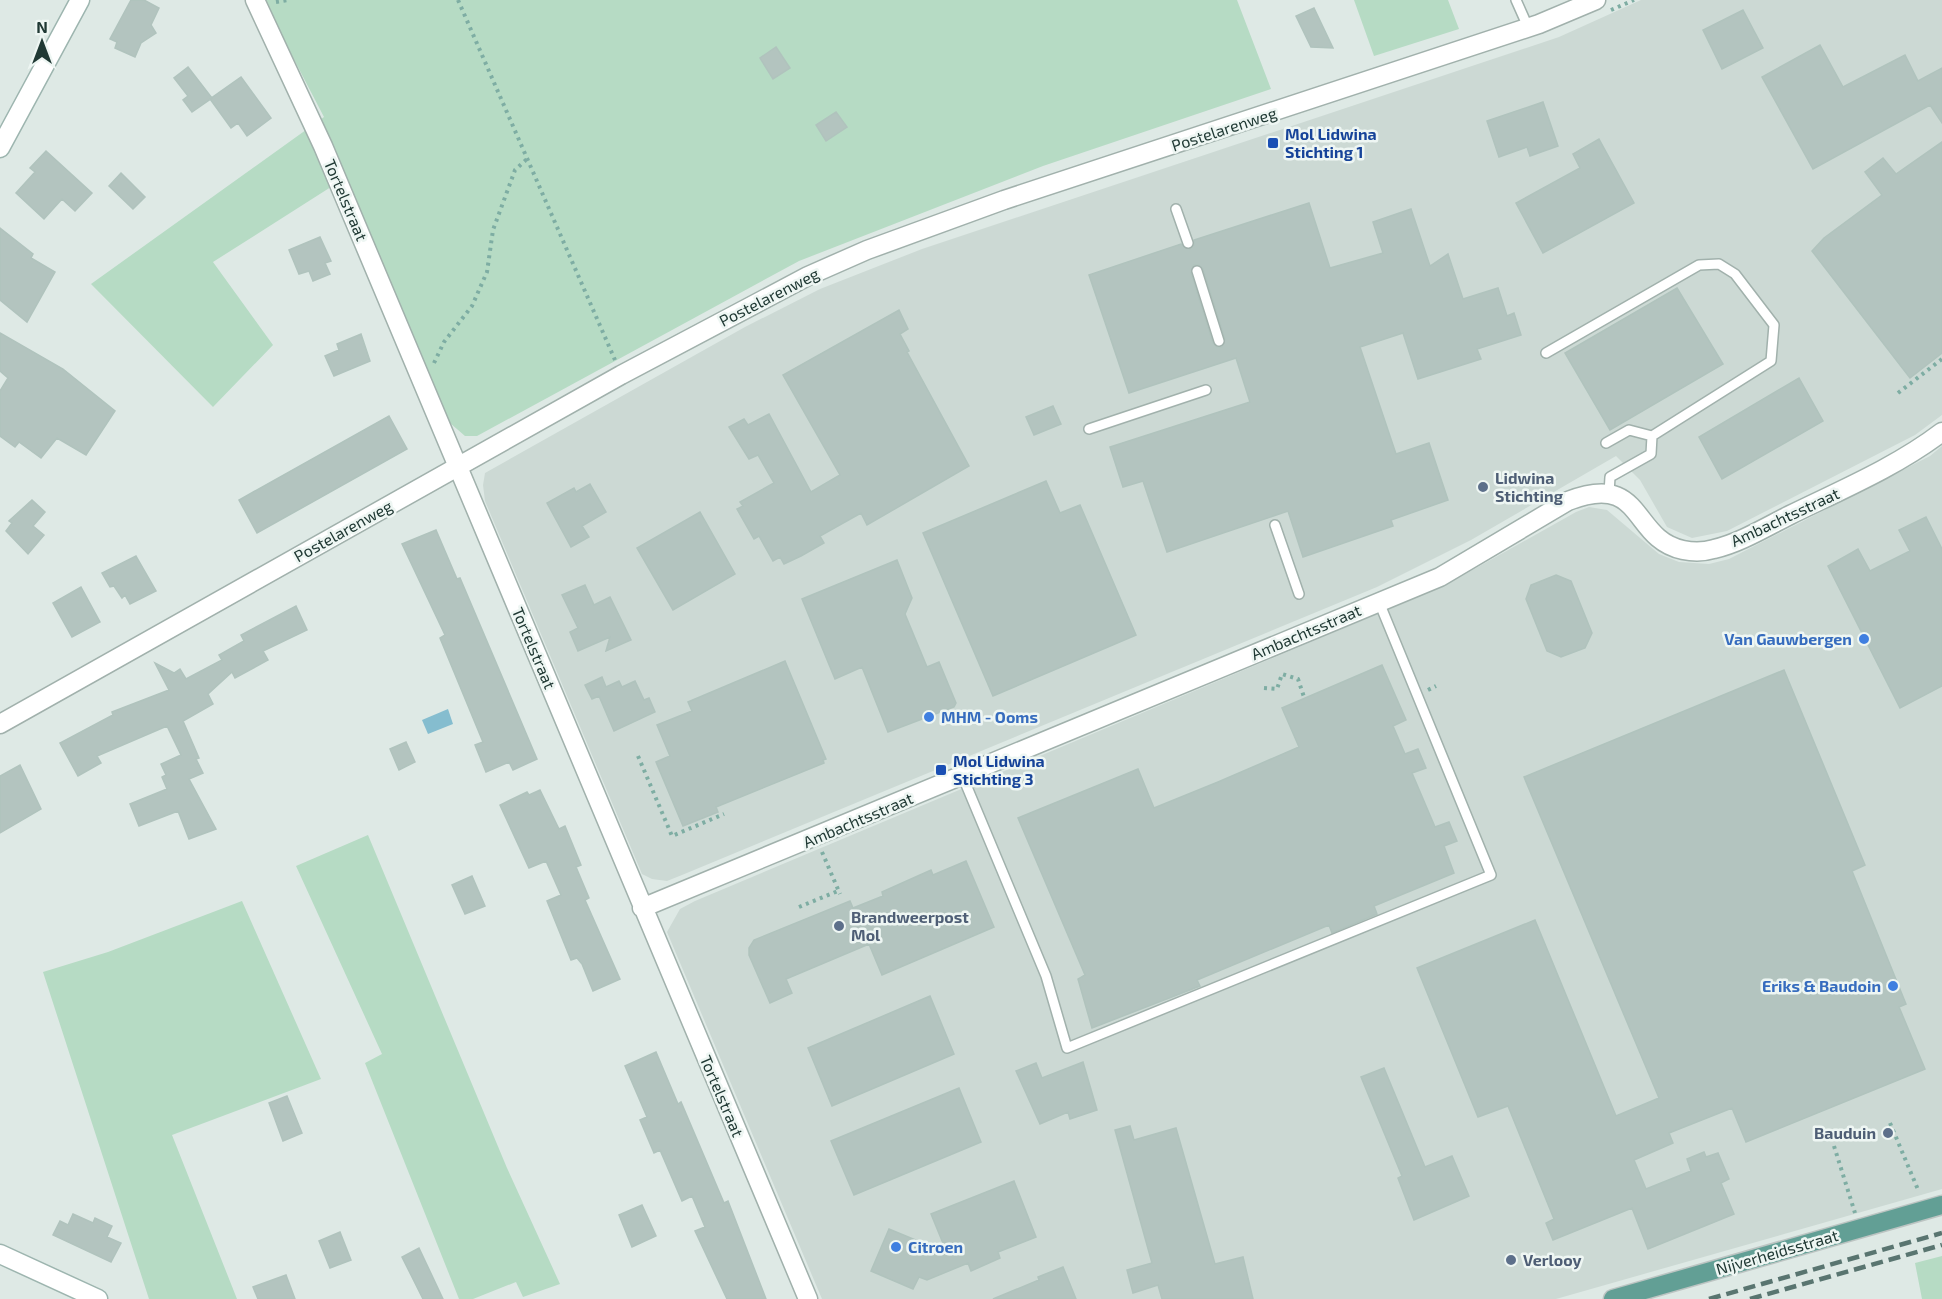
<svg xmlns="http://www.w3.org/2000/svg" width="1942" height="1299" font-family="'Exo 2',sans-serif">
  <rect width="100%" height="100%" fill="#dee9e5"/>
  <!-- built -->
  <path fill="#ccd9d4" d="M1641,0H1942V415L1915,435L1727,531L1692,538L1667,527L1640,480L1616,456L1471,540L1377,587L682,875L667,881L652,879L642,874L485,501L483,485L485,473L745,327L820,289L922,249L1559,37Z
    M1942,446V1189L1556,1299H822L667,932L680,909L695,901L1444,586L1576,512L1589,507L1607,510L1659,554L1679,562L1709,564L1729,559L1930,456Z"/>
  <!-- green -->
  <path fill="#b6dbc4" d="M263,0H1237L1271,89L1043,166L799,261L477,436H465L450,423L345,178L213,262L273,345L213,407L91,284L324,117Z
    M1354,0H1448L1459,29L1374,56Z
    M368,835L507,1168L560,1284L523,1297L516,1282L473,1299H459L365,1063L382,1054L296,866Z
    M242,901L321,1079L172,1135L237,1299H149L43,972L108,952Z
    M1942,1256V1299H1922L1915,1263Z"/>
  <!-- water -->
  <path fill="#85bdcf" d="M448,709L453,724L428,734L422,720Z"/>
  <!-- building -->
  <path fill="#b3c4bf" stroke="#b0c3bd" stroke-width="1.5" fill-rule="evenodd" d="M131,0H144L159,8L151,25L156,33L141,43L135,57L115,48L117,42L110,39Z
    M1314,8L1333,48L1311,47L1296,16Z
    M1743,10L1763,48L1722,69L1703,30Z
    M1820,45L1843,87L1905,55L1918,81L1942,68V123L1930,105L1813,169L1762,77Z
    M776,47L790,68L773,79L760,58Z
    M188,67L212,98L192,112L183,100L188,96L174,78Z
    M241,77L271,118L247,136L238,123L231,128L210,99Z
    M1543,102L1558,146L1530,156L1527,147L1499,157L1487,121Z
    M836,112L847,127L826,141L816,125Z
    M1599,139L1634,203L1543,253L1516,203L1580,168L1573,154Z
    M1942,142V353L1910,378L1812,251L1824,238L1882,195L1865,172L1883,158L1896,174Z
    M46,151L92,193L75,211L62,199L44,219L16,193L35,172L30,168Z
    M121,173L145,197L133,209L109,186Z
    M1309,203L1330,268L1383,253L1373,222L1411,209L1430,266L1448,254L1463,299L1498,288L1507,316L1514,313L1521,335L1477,349L1481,359L1418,379L1403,333L1360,347L1396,454L1429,443L1448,500L1391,520L1393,526L1303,557L1288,511L1167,552L1143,481L1123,487L1110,447L1250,402L1236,358L1129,393L1089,275L1181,244L1190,249L1194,245V240ZM1194,265H1199L1203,269L1225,339L1222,347H1217L1213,343L1191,273Z
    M0,228L33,254L31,258L55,272L27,322L0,300Z
    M320,237L331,261L325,263L330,274L313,281L309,271L299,274L289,250Z
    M1677,288L1723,364L1610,430L1565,353Z
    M899,310L908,329L900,334L909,351L907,352L969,466L867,525L861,513L820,536L824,543L801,556L784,564L780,557L773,561L759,536L754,539L737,509L743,506L740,502L774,483L758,455L749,459L729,427L744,419L748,425L769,414L811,492L840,475L783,375Z
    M0,333L63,369L115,411L86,455L57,438L41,458L19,442L15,447L0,436V391L8,378L0,371Z
    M361,334L370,361L334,376L325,356L339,350L337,344Z
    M1799,378L1823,421L1722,479L1699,437Z
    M1053,406L1061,424L1034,435L1026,417Z
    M389,416L407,449L257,533L239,500Z
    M1046,481L1060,513L1080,505L1136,635L993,696L923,533Z
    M590,484L606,512L582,526L589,537L571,547L547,503L574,488L576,492Z
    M32,500L45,512L33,526L44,535L28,554L6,531L12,523L9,521Z
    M700,512L735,574L673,610L637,548Z
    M1926,517L1942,549V686L1900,708L1828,566L1858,549L1870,571L1910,551L1899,530Z
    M436,530L457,579L460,578L537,759L513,770L509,762L486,772L475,745L483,742L440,638L445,635L402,544Z
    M136,556L156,591L130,604L125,595L122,598L114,586L110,587L102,573Z
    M897,560L912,598L905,614L927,667L939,662L956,703L954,707L888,732L862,667L835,679L802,599Z
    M1556,575L1571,581L1592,633L1585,648L1561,657L1547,651L1526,599L1531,585Z
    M585,585L594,605L610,597L631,640L606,651L610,637L578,651L570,632L578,628L562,595Z
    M81,587L100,622L72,637L53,603Z
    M296,606L307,630L263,651L268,660L235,678L232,672L208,694L213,704L183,721L199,758L196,759L203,773L189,779L216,829L189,839L178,811L139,826L130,804L167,789L162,777L166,775L161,764L181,755L167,726L97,756L101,763L78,776L60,743L113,715L112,712L169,690L155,663L174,673L180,669L186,679L222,660L219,655L244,641L241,635Z
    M785,661L826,759L823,760L824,763L716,807L718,812L683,826L656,762L670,756L657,725L692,711L688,702Z
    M1382,665L1406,720L1393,726L1405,754L1418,749L1426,768L1412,773L1435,827L1449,822L1457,841L1444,846L1454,873L1374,906L1377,914L1332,933L1329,925L1197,980L1200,986L1092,1028L1078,979L1085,975L1018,818L1138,769L1154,808L1218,782L1299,747L1282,708Z
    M1784,670L1865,865L1852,871L1906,1004L1899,1007L1925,1069L1746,1142L1732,1108L1669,1133L1673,1143L1634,1160L1646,1189L1691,1171L1687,1159L1704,1152L1706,1157L1718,1153L1729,1179L1721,1183L1734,1214L1648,1249L1632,1208L1553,1240L1546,1223L1554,1219L1508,1106L1478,1117L1417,968L1535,920L1616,1116L1659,1098L1524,777Z
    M602,677L606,687L619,681L622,687L635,681L644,700L649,698L655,712L614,731L599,696L592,699L585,685Z
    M406,742L415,762L399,770L390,749Z
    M20,765L41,809L0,833V776Z
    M540,790L559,829L565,826L581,865L576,867L589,898L585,900L620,979L593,991L582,964L577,958L571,960L547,901L561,895L546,861L529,868L500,805L527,792L529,795Z
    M966,861L994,927L882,975L869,944L786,979L792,993L770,1003L749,955V948L754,940L850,901L853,908L883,896L882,892L911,879L931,870L933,875Z
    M472,876L485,906L465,914L452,885Z
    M930,996L954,1054L832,1106L808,1048Z
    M656,1052L678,1104L681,1102L724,1203L728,1201L766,1299H727L695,1231L705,1227L692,1196L682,1201L660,1150L654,1153L640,1120L647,1117L625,1066Z
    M1083,1062L1097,1110L1070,1119L1068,1112L1040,1124L1016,1071L1036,1063L1042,1078Z
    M1384,1068L1425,1167L1452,1156L1469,1196L1414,1220L1398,1178L1402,1176L1361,1077Z
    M959,1088L981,1142L854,1195L831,1141Z
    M287,1096L302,1133L283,1141L269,1103Z
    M1130,1126L1134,1140L1176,1128L1215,1264L1243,1257L1253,1299H1162L1158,1285L1133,1293L1127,1270L1152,1263L1115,1130Z
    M1014,1181L1036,1237L998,1252L1000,1258L971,1271L968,1263L927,1280L919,1277L913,1289L871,1271L889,1229L947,1253L931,1214Z
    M642,1205L656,1236L632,1247L619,1215Z
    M73,1214L93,1223L95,1218L112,1226L107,1237L121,1243L111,1262L53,1235L60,1221L68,1225Z
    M340,1232L351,1260L330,1268L319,1241Z
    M419,1248L443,1299H423L402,1257Z
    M1063,1267L1076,1299H993L1039,1280L1038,1277Z
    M286,1275L295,1299H258L253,1287Z"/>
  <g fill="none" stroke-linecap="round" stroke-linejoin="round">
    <defs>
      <path id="lane" d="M1516,0L1528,27
        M1176,209L1188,243
        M1197,271L1219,341
        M1546,353L1699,265L1719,264L1735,274L1774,325L1771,361L1652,436L1629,430L1606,443
        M1089,429L1206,390
        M1609,493L1610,477L1651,454L1652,436
        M1275,525L1299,594
        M962,775L1046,976L1067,1048L1491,875L1379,602"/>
      <path id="street" d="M255,0L323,146L808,1299
        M0,724L621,375L808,276L867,250L1004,200L1539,24L1596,0
        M642,908L1440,577L1568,501C1645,471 1630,539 1683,550C1693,552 1704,552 1714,549C1740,543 1766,527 1790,515C1841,490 1896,467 1942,432"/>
      <path id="secondary" d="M0,148L80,0
        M0,1254L98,1299"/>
      <path id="primary" d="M1613,1299L1942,1205"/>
    </defs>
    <!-- lane casing -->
    <use href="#lane" stroke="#a1b1ac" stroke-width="12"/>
    <!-- street casing -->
    <use href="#street" stroke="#a1b1ac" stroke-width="21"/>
    <!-- secondary casing -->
    <use href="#secondary" stroke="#9db5af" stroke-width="21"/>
    <!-- primary casing -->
    <use href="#primary" stroke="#bcc4c2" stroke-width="21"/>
    <!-- path -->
    <path stroke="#7eada3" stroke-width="4" stroke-dasharray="3 4.5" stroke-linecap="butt" d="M458,0L615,360
      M276,2L288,0
      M1611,10L1634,0
      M434,363L444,342L472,306L487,272L493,230L515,170L528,158
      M1898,393L1942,359
      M1264,688L1277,689L1282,674L1298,679L1304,697
      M1428,690L1436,686
      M638,756L672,836L724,814
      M822,852L840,894
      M799,907L838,891
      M1890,1123L1919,1192
      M1834,1146L1855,1213"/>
    <!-- lane -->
    <use href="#lane" stroke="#fff" stroke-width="9"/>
    <!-- street -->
    <use href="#street" stroke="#fff" stroke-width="18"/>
    <!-- secondary -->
    <use href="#secondary" stroke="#fff" stroke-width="18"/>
    <!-- primary -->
    <use href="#primary" stroke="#629f95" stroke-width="18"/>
    <!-- rail -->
    <path stroke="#597570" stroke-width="4.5" stroke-dasharray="12 6" stroke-linecap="butt" d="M1709,1299L1942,1233
      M1750,1299L1942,1245"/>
  </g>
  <!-- markers -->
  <g fill="#1a4fb4" stroke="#eef6f3" stroke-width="2">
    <rect x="1267" y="137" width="12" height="12" rx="3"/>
    <rect x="935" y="764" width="12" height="12" rx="3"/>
  </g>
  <g fill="#5c6f8a" stroke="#eef6f3" stroke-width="2">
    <circle cx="1483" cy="487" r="6"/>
    <circle cx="839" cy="926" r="6"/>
    <circle cx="1888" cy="1133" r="6"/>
    <circle cx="1511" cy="1260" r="6"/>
  </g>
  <g fill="#3f7fe0" stroke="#eef6f3" stroke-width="2">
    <circle cx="1864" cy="639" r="6"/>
    <circle cx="929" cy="717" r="6"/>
    <circle cx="1893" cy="986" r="6"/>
    <circle cx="896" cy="1247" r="6"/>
  </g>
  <g text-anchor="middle" stroke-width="5" stroke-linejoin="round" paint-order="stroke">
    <!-- street labels -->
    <g font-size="16" fill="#203934" stroke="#eef6f3">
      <text transform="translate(1224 129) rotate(-18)" y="6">Postelarenweg</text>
      <text transform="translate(346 200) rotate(67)" y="6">Tortelstraat</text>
      <text transform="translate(769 297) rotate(-27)" y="6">Postelarenweg</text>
      <text transform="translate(1785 517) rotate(-25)" y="6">Ambachtsstraat</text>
      <text transform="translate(343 531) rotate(-29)" y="6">Postelarenweg</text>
      <text transform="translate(1306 632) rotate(-23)" y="6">Ambachtsstraat</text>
      <text transform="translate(534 648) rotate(67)" y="6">Tortelstraat</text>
      <text transform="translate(858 820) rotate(-23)" y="6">Ambachtsstraat</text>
      <text transform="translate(722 1096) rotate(67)" y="6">Tortelstraat</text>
      <text transform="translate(1777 1252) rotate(-16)" y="6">Nijverheidsstraat</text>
    </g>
    <!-- transit labels -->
    <g font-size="16" font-weight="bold" fill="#164399" stroke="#eef6f3" text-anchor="start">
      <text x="1285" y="140">Mol Lidwina<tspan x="1285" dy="18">Stichting 1</tspan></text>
      <text x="953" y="767">Mol Lidwina<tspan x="953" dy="18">Stichting 3</tspan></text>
    </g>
    <!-- service labels -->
    <g font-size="16" font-weight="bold" fill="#4e5e75" stroke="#eef6f3" text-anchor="start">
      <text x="1495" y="484">Lidwina<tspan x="1495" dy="18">Stichting</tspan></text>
      <text x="851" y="923">Brandweerpost<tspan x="851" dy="18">Mol</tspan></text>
      <text x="1876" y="1139" text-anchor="end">Bauduin</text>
      <text x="1523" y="1266">Verlooy</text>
    </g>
    <!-- shop labels -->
    <g font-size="16" font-weight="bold" fill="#366cbe" stroke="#eef6f3" text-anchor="end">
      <text x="1852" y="645">Van Gauwbergen</text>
      <text x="941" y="723" text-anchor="start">MHM - Ooms</text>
      <text x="1881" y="992">Eriks &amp; Baudoin</text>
      <text x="908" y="1253" text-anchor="start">Citroen</text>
    </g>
  </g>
  <!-- north arrow -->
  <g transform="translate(42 42)" stroke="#eef6f3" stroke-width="4.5" paint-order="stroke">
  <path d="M0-4.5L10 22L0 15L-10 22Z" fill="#203934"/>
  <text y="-9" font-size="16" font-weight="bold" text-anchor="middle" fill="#203934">N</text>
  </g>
</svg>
